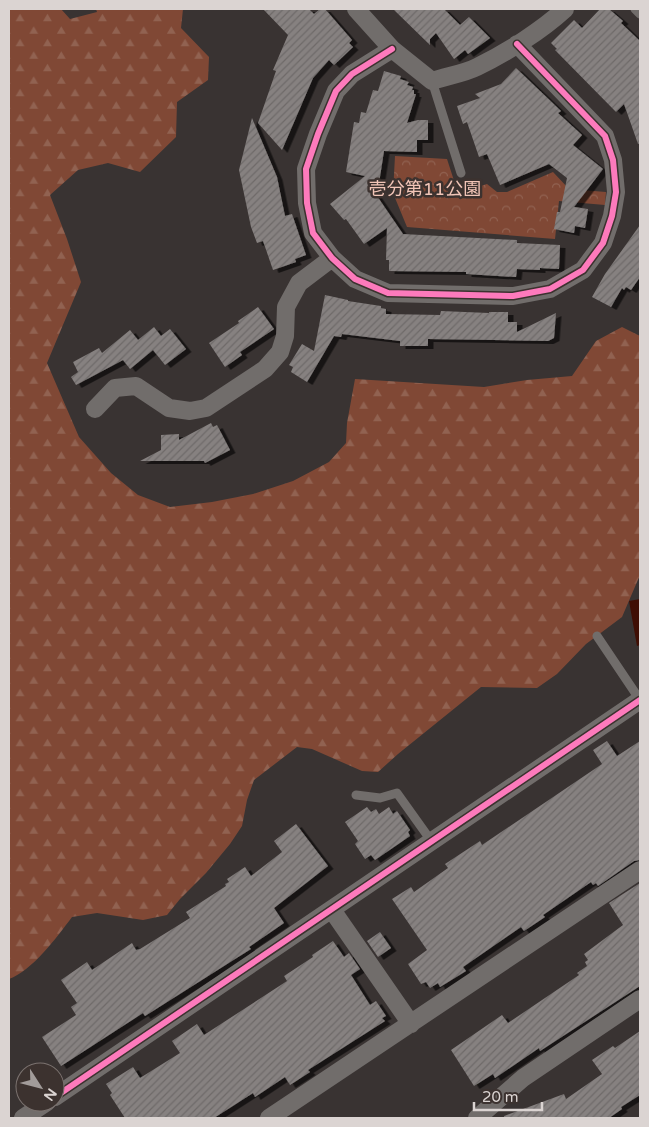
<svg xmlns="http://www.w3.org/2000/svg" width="649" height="1127" font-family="'Varela Round','Noto Sans JP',sans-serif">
  <defs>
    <pattern id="forest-firs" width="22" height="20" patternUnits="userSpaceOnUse" patternTransform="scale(1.25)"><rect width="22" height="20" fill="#804835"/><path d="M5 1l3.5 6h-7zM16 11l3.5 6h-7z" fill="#916251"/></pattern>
    <pattern id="park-crowns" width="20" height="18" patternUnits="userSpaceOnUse" patternTransform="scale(1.25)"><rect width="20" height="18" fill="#804835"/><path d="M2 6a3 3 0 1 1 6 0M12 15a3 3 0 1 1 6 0" fill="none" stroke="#916251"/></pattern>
    <pattern id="building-hatch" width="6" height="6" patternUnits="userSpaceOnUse" patternTransform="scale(1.25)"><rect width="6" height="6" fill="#868180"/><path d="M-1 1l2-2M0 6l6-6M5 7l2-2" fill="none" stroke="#6e6a69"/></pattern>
    <filter id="shadow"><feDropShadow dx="5.5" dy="3" stdDeviation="0" flood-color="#0009"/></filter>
  </defs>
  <rect width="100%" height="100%" fill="#393332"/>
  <!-- forest -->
  <path fill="url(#forest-firs)" d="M9,9H61L70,19L97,12L96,9H183L181,28L209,57L208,80L177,102L176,137L140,172L108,163L78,170L50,195L67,239L81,282L47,363L79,437L111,473L138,495L170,507L212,502L253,494L293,481L329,462L346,443L347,423L355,379L484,387L527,380L572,376L596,341L622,327L640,336V575L622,617L586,644L557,674L537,688L481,687L398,754L378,772L362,771L312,749L297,747L254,780L247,800L242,826L230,844L206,873L180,899L167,915L143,920L97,913L72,917C57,937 32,971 9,979Z"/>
  <!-- park -->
  <path fill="url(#park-crowns)" d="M395,156L447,159L458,193L487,184L497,192H507L553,172L569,189L606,192L605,205L559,201L555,239L407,227L393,193Z"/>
  <!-- water -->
  <path fill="#3f0e04" d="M640,599V645L637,646L629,601Z"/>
  <!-- building -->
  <path fill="url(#building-hatch)" filter="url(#shadow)" d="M263,9H309L314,14L320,9H325L352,40L349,43L353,47L334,65L329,60L313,78L282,150L258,123L276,71L273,70L288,35Z
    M393,9H444L460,25L469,17L490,38L468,54L465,50L454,59L436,33L430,39V45Z
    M600,9H609L623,21L621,23L640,41V143L638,144L624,104L616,112L555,50L557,49L551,43L574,20L582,28Z
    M516,68L561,111L558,113L582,135L573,145L603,169L574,207L588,209L585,228L575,226L574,233L554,229L557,212H560L567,178L549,164L500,185L487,154L479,157L467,122L463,124L457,106L480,98L475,94L501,84Z
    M384,71L401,76L400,79L409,82L407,85L413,87L412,90H414V94H416L407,123L418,120H428V140H417V152L384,151L377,196L403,234L517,240V243L560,245L559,269L540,268V270L517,269L516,277L466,274V272L389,271V260H386L387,228L364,244L346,219L344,220L330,204L365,176L346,172L354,122L359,123L361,112L366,113L373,90L378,91Z
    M252,118L277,177L285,216L292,214L306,255L295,259L296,262L273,270L263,241L257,243L251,227L239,170Z
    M640,225V277L631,290L626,287L624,290L622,288L611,307L592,297L605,274Z
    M325,295L348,300V301L381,306V308L386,309V314L440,315L441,311L489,313V312H508V322H517V332L556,313L554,338L548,341L428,339V346H400V341L342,334L341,337L334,336L307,382L291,372L293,367L289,365L302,344L314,351Z
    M258,307L274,329L240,352L242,355L225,367L209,343L239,323L238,321Z
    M154,327L161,336L170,329L186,349L165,365L153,350L130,369L123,360L76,385L71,377L78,372L73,362L99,348L102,353L130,330L138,340Z
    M211,423L213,427L217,425L230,450L205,463L204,461H140L161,450V435L179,434V440Z
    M607,741L617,756L640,741V860L634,861L598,886L596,883L593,885L591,882L543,915L545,917L524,931L521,927L463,967L466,971L440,987L438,983L430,988L426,982L421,984L408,964L427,950L392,899L411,887L414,892L448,868L445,864L480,841L482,845L602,764L593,750Z
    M367,807L371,812L376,809L379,814L389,807L393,814L397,811L410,830L408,832L410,836L375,860L371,855L365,859L355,844L358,841L345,822Z
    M296,824L328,866L274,908L284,923L249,947L251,949L235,959L145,1016L143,1013L61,1066L42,1037L76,1015L71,1007L77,1003L61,980L87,962L92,970L132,943L136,950L140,949L190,918L186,912L226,886L225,884L229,882L227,879L245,867L251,876L282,852L274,841Z
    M640,883V986L540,1051L539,1048L495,1078L493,1074L474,1086L451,1050L502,1015L508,1023L579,975L577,973L587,966L585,962L588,960L584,954L623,925L609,903Z
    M380,932L391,948L378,957L367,941Z
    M333,941L344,957L349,953L360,969L351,975L370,1005L376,1001L386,1016L382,1018L385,1021L308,1070L310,1072L290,1085L285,1077L255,1097L253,1093L214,1118H125L110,1095L112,1093L106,1084L133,1067L140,1078L180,1053L172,1041L197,1024L204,1035L287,981L284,976L313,957L312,955Z
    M640,1031V1095L621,1107L622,1109L609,1118H504V1116L564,1094L566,1099L602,1074L592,1060L613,1046L615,1048Z"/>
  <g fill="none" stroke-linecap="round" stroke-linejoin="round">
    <!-- service -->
    <path stroke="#716d6b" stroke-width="9" d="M635,9L640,14
      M432,81L461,173
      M597,636L640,700
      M356,795L380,798L397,793L432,842"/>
    <!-- minor -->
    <path stroke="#716d6b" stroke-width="18" d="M356,9L392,49L432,81C446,76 463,74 477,67C506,53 541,31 565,9
      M392,49L352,74L336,91L318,134L306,169L307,203L313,233L332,258L355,279L388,293L513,296L550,289L583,270L603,243L612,216L616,192L613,160L605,136L517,44
      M95,409L115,388L136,386L169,408L190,411L206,408L265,369L280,352L285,336L286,307L299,283L332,258
      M332,910L411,1024
      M55,1097L640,700
      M23,1118L47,1102
      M269,1118L640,870
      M477,1118L523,1078L640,999"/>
    <defs>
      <path id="cycleway" d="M392,49L352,74L336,91L318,134L306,169L307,203L313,233L332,258L355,279L388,293L513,296L550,289L583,270L603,243L612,216L616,192L613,160L605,136L517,44
        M55,1097L640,700"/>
    </defs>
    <!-- cycleway casing -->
    <use href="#cycleway" stroke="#3c322f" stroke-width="9"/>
    <!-- cycleway -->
    <use href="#cycleway" stroke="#fd7abc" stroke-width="6"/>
  </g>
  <g text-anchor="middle" stroke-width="5" stroke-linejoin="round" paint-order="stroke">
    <!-- park labels -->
    <g font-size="18" fill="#f2c5b7" stroke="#3c322f">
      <text x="425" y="195">壱分第11公園</text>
    </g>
  </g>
  <!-- border -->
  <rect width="649" height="1127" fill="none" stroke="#dbd4d2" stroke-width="20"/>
  <!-- north arrow -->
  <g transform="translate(40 1087) rotate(126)"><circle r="24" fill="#3c322f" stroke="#7c7370"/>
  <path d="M0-4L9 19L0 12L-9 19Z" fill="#a29c9a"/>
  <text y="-8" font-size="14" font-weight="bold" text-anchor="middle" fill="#dbd4d2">N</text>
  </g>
  <!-- scale -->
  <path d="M474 1102v8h68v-8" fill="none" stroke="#dbd4d2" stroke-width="2.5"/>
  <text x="482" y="1102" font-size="15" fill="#dbd4d2" stroke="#3c322f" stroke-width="4" paint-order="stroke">20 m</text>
</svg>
